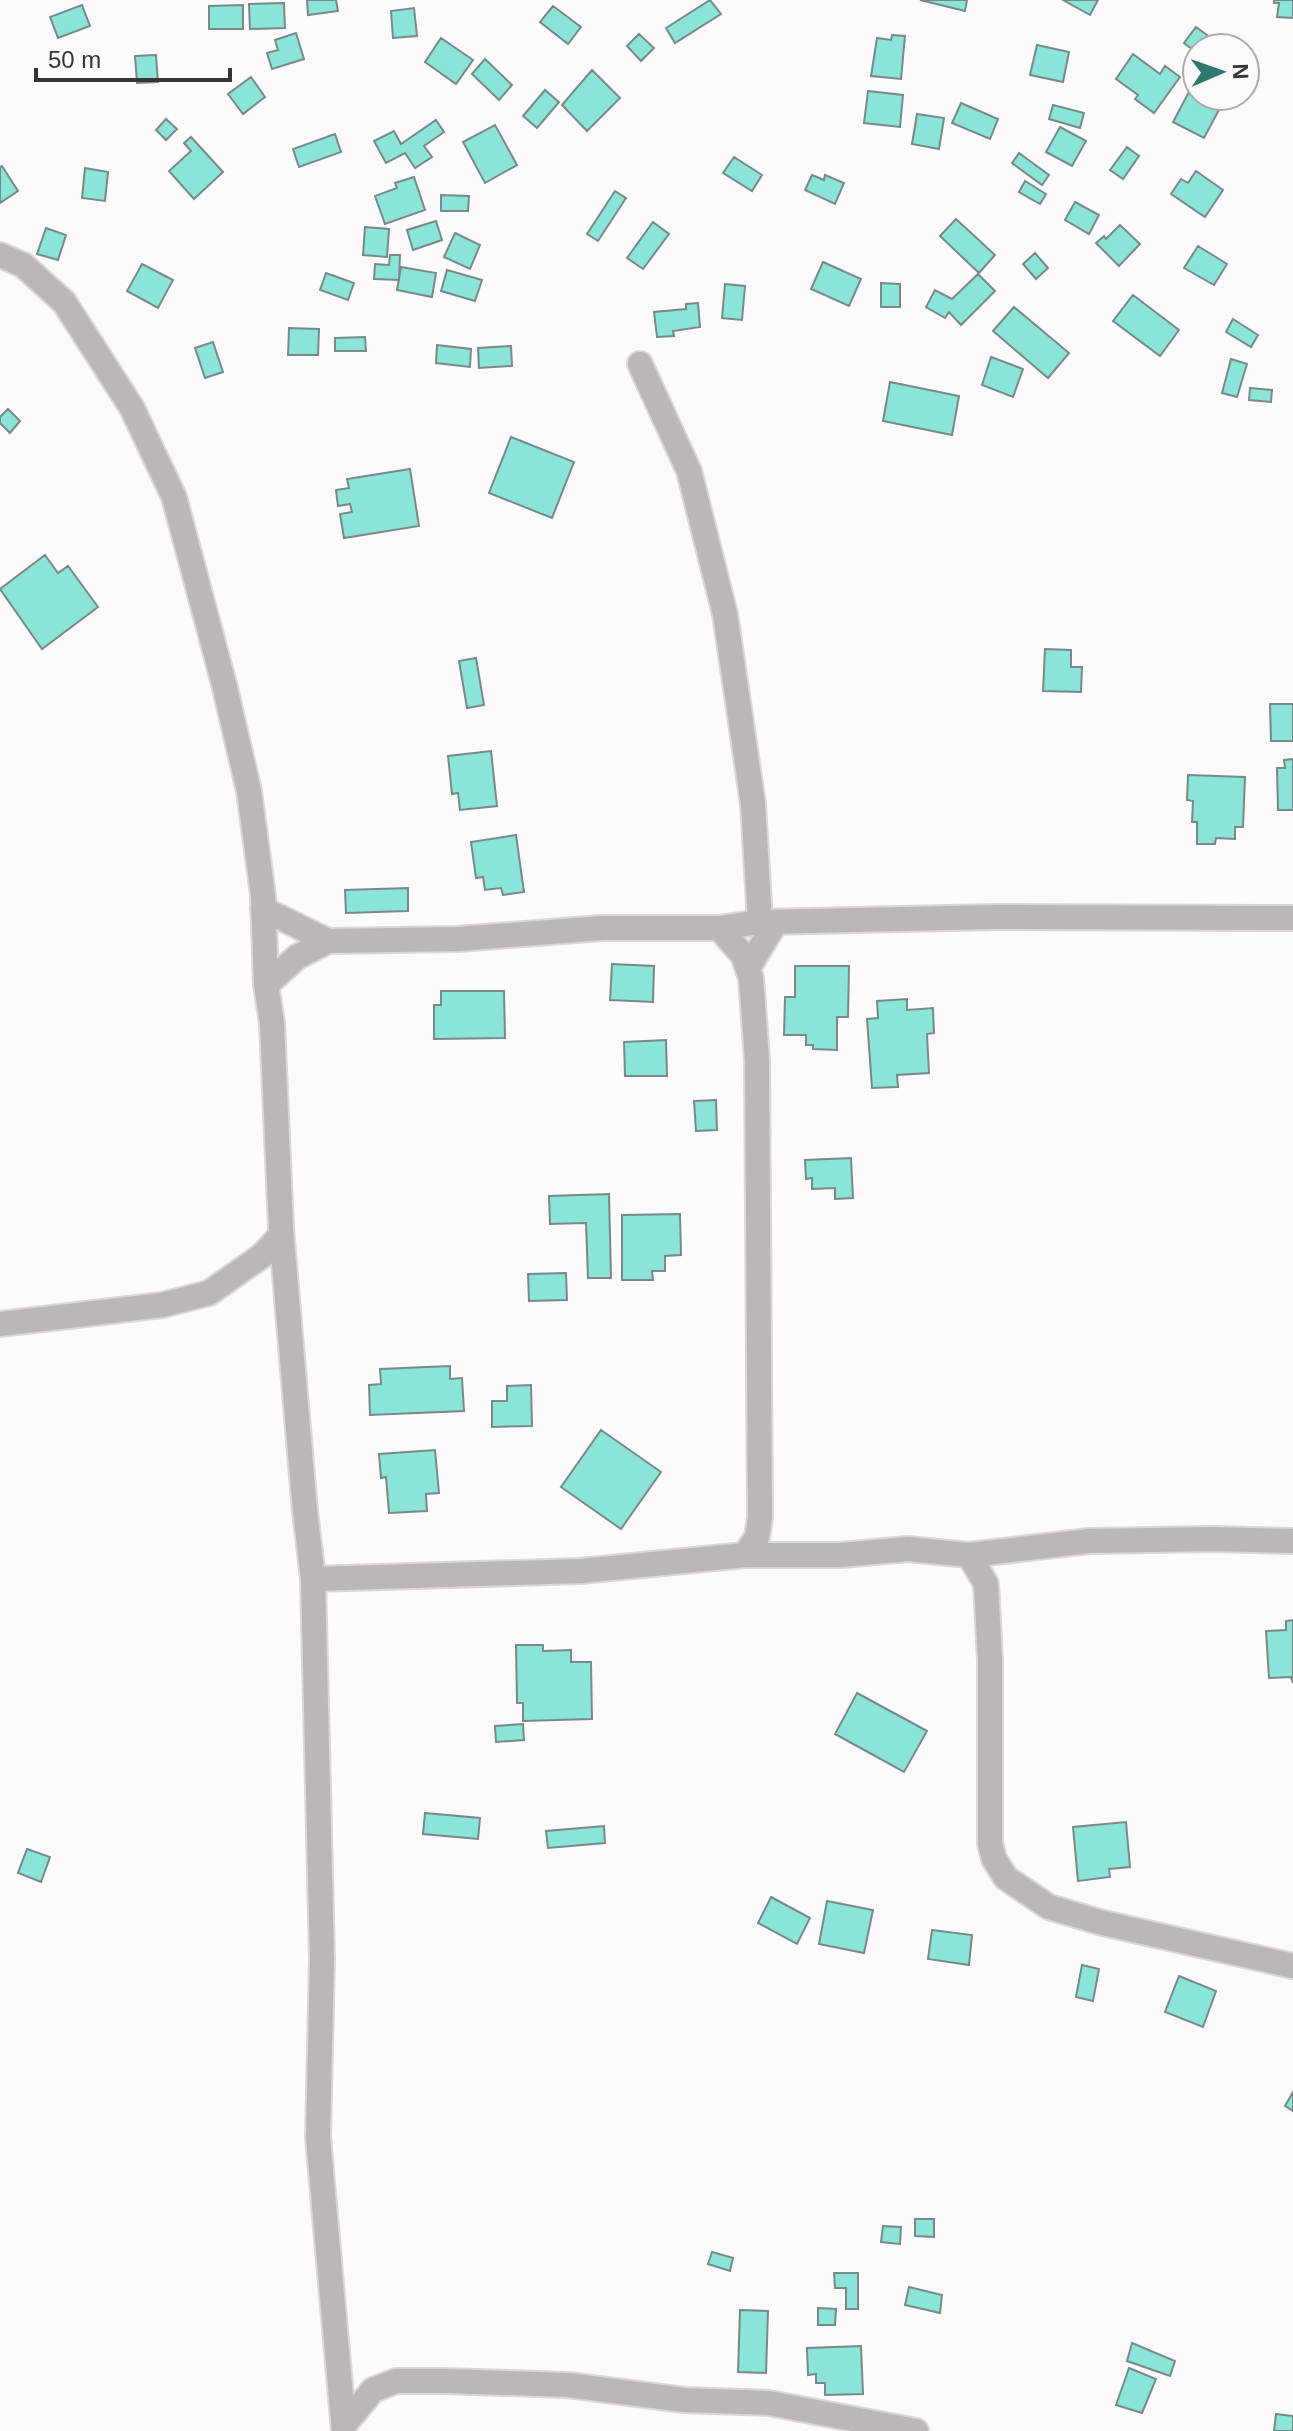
<svg xmlns="http://www.w3.org/2000/svg" width="1293" height="2431" font-family="Helvetica,sans-serif">
  <rect width="100%" height="100%" fill="#fdfafc"/>
  <!-- building -->
  <path fill="#8be4d8" stroke="#778a87" stroke-width="2" d="M307,0H336L338,11L308,15Z
    M710,0L721,14L675,43L666,28Z
    M920,0H967L965,11Z
    M1063,0H1098L1090,15Z
    M1274,0H1293V18L1277,17L1279,3H1274Z
    M284,3L285,28L250,29L249,4Z
    M82,5L90,26L58,38L50,17Z
    M243,5V29H209V6Z
    M553,6L581,27L568,44L540,22Z
    M414,8L417,36L393,38L391,11Z
    M1196,27L1225,48H1197V53L1184,43Z
    M296,33L304,59L272,69L267,53L278,50L275,40Z
    M639,34L654,48L641,61L627,46Z
    M892,35L905,36L901,79L871,76L877,38L891,40Z
    M441,38L473,60L456,84L425,62Z
    M1037,45L1069,52L1063,82L1030,75Z
    M1133,54L1160,74L1165,66L1180,77L1154,113L1135,99L1138,95L1116,79Z
    M156,55L158,82L137,83L135,56Z
    M485,59L512,85L499,100L472,74Z
    M592,70L620,98L587,131L562,105Z
    M251,77L265,97L243,114L228,94Z
    M545,90L559,102L537,128L523,116Z
    M1190,90L1197,96L1221,106L1204,138L1173,122Z
    M868,91L903,95L900,127L864,123Z
    M961,103L998,119L990,139L952,123Z
    M1053,105L1084,113L1080,128L1049,119Z
    M917,114L944,118L939,149L912,144Z
    M166,119L177,129L166,140L156,130Z
    M436,120L444,132L424,146L432,157L415,168L405,153L386,163L374,141L394,131L401,144Z
    M495,125L517,165L485,183L463,142Z
    M1060,127L1086,141L1072,166L1046,152Z
    M335,134L341,152L299,167L293,149Z
    M191,137L223,172L194,199L169,171L191,151L184,143Z
    M1127,147L1139,156L1123,179L1110,170Z
    M1019,153L1049,175L1042,185L1012,163Z
    M734,157L762,175L752,191L723,173Z
    M2,166L18,191L0,203V167Z
    M85,168L108,172L105,201L82,198Z
    M1196,171L1223,190L1205,217L1171,194L1181,179L1188,183Z
    M812,175L824,180L825,175L844,183L835,204L805,190Z
    M414,177L425,210L385,224L375,196L397,188L395,183Z
    M1025,181L1046,194L1040,204L1019,192Z
    M615,191L626,198L598,241L587,234Z
    M441,195L469,196L468,211H441Z
    M1075,202L1099,215L1089,234L1065,220Z
    M956,219L995,255L979,273L940,236Z
    M436,221L442,240L413,250L407,230Z
    M653,222L669,234L643,269L627,258Z
    M1120,225L1140,244L1119,266L1096,243L1104,236L1106,239Z
    M365,227L389,229L387,257L363,255Z
    M46,228L66,235L58,260L37,254Z
    M455,233L480,245L470,269L444,257Z
    M1198,246L1227,264L1214,285L1184,268Z
    M1035,253L1048,268L1036,279L1023,264Z
    M390,255H400L399,280L374,279L375,264L389,265Z
    M823,262L861,279L849,306L811,289Z
    M142,264L173,280L158,308L127,291Z
    M401,267L436,273L432,297L397,290Z
    M447,270L482,280L475,301L441,291Z
    M326,273L354,283L348,300L320,290Z
    M978,274L995,291L961,325L949,312L945,318L926,307L935,290L952,299Z
    M881,283L900,284V307H881Z
    M725,284L745,286L742,320L722,318Z
    M1133,295L1179,330L1160,356L1113,321Z
    M698,303L700,327L673,331L674,336L657,337L654,312L686,309V304Z
    M1014,307L1069,353L1048,378L993,331Z
    M1233,319L1258,335L1251,347L1226,332Z
    M289,328L319,329L318,355H288Z
    M365,337L366,351H335V338Z
    M213,342L223,372L205,378L195,348Z
    M437,345L471,349L470,367L436,363Z
    M511,346L512,366L479,368L478,348Z
    M991,357L1023,369L1013,397L982,385Z
    M1231,359L1247,364L1237,397L1222,393Z
    M890,382L959,396L952,435L883,421Z
    M1250,388L1272,390L1271,402L1249,400Z
    M8,409L20,421L10,433L0,423V417Z
    M511,437L574,462L552,518L489,493Z
    M410,469L419,526L344,538L340,514L352,512L350,504L338,506L336,490L349,488L347,479Z
    M45,555L58,573L68,566L98,607L42,649L0,589Z
    M1045,649L1071,650V667H1082L1081,692L1043,691Z
    M476,658L484,705L467,708L459,661Z
    M1270,704H1293V741H1271Z
    M491,751L497,806L460,810L458,793L452,794L448,756Z
    M1293,759V810H1278L1277,768H1285L1284,760Z
    M1188,775L1245,777L1243,827H1235V839L1216,838L1215,844H1197V822H1192L1193,801L1187,800Z
    M516,835L524,892L503,895L501,888L485,890L483,877L476,878L471,842Z
    M408,888V911L346,913L345,890Z
    M612,964L654,966L653,1002L610,1000Z
    M795,966H849L848,1017H837V1050L813,1049V1045H806V1035H784L785,997H795Z
    M441,991H504L505,1038L434,1039V1005H441Z
    M907,999V1010L933,1008L934,1033L927,1034L929,1073L897,1075L898,1087L872,1088L867,1019L878,1018L877,1001Z
    M666,1040L667,1076H625L624,1042Z
    M716,1100L717,1130L696,1131L694,1101Z
    M851,1158L853,1198L835,1199V1188L812,1189V1178L806,1179L805,1160Z
    M609,1194L611,1278H588L586,1223L550,1224L549,1196Z
    M680,1214L681,1255L665,1256V1271H652L653,1280H622V1215Z
    M566,1273L567,1300L529,1301L528,1274Z
    M450,1366V1379L462,1378L464,1411L370,1415L369,1385L381,1384L380,1369Z
    M531,1385L532,1426L492,1427V1401H507V1386Z
    M601,1430L661,1472L621,1529L561,1487Z
    M435,1450L439,1493L426,1494L427,1511L389,1513L386,1477L381,1478L379,1454Z
    M1293,1620V1683L1291,1677L1269,1678L1266,1631L1286,1630V1621Z
    M516,1645H543V1651L571,1650V1662H591L592,1719L523,1721V1703H517Z
    M857,1693L927,1731L904,1772L835,1734Z
    M523,1724L524,1740L496,1742L495,1726Z
    M425,1813L480,1818L478,1839L423,1834Z
    M1126,1822L1130,1867L1109,1869L1110,1877L1078,1881L1073,1827Z
    M604,1826L605,1843L548,1848L546,1831Z
    M27,1849L50,1857L41,1882L18,1873Z
    M771,1897L810,1918L797,1944L758,1923Z
    M827,1901L873,1910L864,1953L819,1944Z
    M932,1930L972,1935L969,1965L928,1959Z
    M1082,1965L1099,1969L1093,2001L1076,1997Z
    M1179,1976L1216,1991L1203,2027L1165,2012Z
    M1293,2092V2111L1285,2106Z
    M915,2219H934V2237L915,2236Z
    M883,2226L901,2227L900,2244L881,2242Z
    M712,2252L733,2258L730,2271L708,2264Z
    M834,2273H858V2309H846V2288H835Z
    M909,2287L942,2295L940,2313L905,2305Z
    M818,2308L836,2309L835,2325H818Z
    M740,2310L768,2311L766,2373L738,2372Z
    M1132,2343L1175,2361L1170,2376L1127,2361Z
    M861,2346L863,2394L825,2395V2383H816V2374L808,2375L807,2348Z
    M1129,2368L1156,2379L1142,2413L1116,2405Z
    M1276,2414L1293,2416V2431H1274Z"/>
  <g fill="none" stroke-linecap="round" stroke-linejoin="round">
    <defs>
      <path id="minor" d="M0,255L23,265L64,302L132,408L174,497L224,684L249,791L263,895L266,985L272,1023L281,1228L305,1511L313,1579L322,1959L318,2137L344,2431
        M640,364L689,471L725,614L753,804L760,922
        M263,909L328,941
        M719,928L743,955L751,978L757,1060L760,1517L757,1537L745,1555
        M748,968L776,922
        M266,985L297,957L328,941L458,939L602,928H719L760,922L995,917L1293,918
        M0,1324L162,1305L209,1293L263,1255L281,1235
        M969,1555L1089,1541L1213,1539L1293,1541
        M313,1579L581,1571L745,1555H841L908,1549L969,1555L986,1584L990,1660V1843L994,1859L1006,1878L1049,1907L1103,1923L1293,1966
        M344,2425L373,2390L396,2381H444L568,2385L684,2400L769,2403L916,2431"/>
    </defs>
    <!-- minor casing -->
    <use href="#minor" stroke="#dad6d9" stroke-width="28"/>
    <!-- minor -->
    <use href="#minor" stroke="#bcb6bb" stroke-width="24"/>
  </g>
  <!-- north arrow -->
  <g transform="translate(1221 72) rotate(88)"><circle r="38" fill="#fdfafc" stroke="#afaaad" stroke-width="2"/>
  <path d="M0-6L14 30L0 20L-14 30Z" fill="#30776f"/>
  <text y="-12" font-size="22" font-weight="bold" text-anchor="middle" fill="#393337">N</text>
  </g>
  <!-- scale -->
  <path d="M36 68v12h194v-12" fill="none" stroke="#393337" stroke-width="4"/>
  <text x="48" y="68" font-size="24" fill="#393337" stroke="#fdfafc" stroke-width="6" paint-order="stroke">50 m</text>
</svg>
